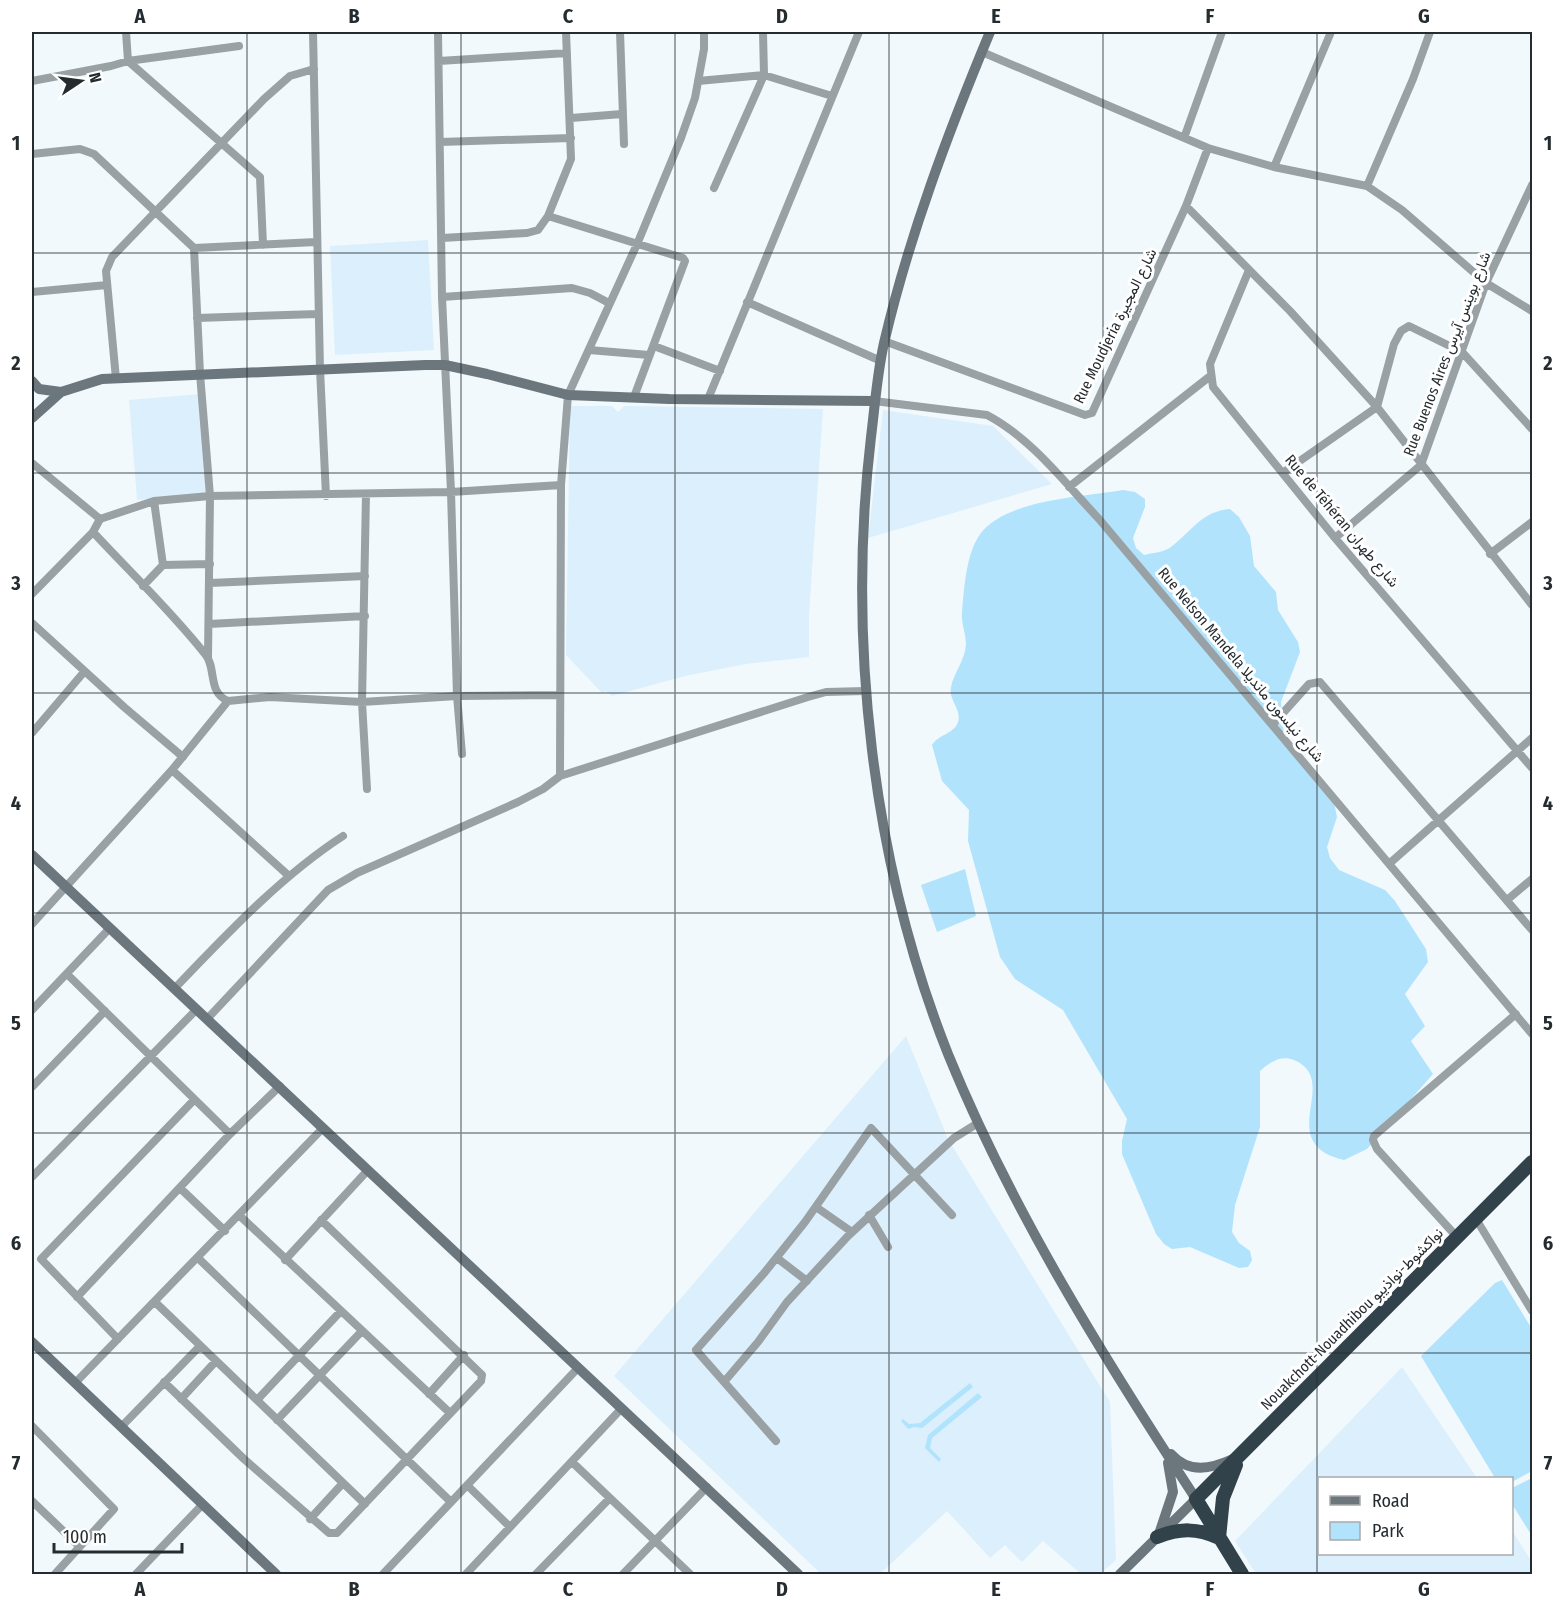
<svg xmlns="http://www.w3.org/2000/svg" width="1564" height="1606" font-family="'Fira Sans Condensed',Vazirmatn,sans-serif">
  <rect width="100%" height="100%" fill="#f1f9fd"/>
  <!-- built -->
  <path fill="#dbf0fc" d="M428,240L434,350L335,355L330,246Z
    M199,394L208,494L137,500L129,400Z
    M570,406H612L618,412L624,406L823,409L809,615V657L746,664L685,676L612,696L606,691L602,693L566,655Z
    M883,410L993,426L1052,484L868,538Z
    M906,1036L948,1139L1110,1402L1116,1560L1100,1574H1081L1043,1541L1022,1562L1005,1545L990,1558L947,1511L880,1574H821L614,1376Z
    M1402,1367L1477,1478H1320V1554H1512V1531L1532,1562V1574H1256L1235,1541Z"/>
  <!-- green -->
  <path fill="#b1e3fd" d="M1123,490L1135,492L1145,499V507L1133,538L1136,548L1144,555C1152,553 1165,552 1171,547C1192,531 1202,511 1230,509L1239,517L1250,536L1254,566L1276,592L1278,610L1298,642L1300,652L1281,702L1284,735L1334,802L1337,817L1327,847L1330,858L1339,870L1385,890L1395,901L1426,949L1428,962L1405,994L1425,1026L1411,1041L1433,1074L1367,1149L1344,1160C1331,1157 1319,1152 1313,1141C1299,1115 1331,1076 1294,1060C1281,1055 1270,1062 1260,1071V1127L1235,1205L1232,1232L1239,1243L1250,1251L1252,1260L1248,1267L1239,1268L1190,1247L1172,1249L1164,1244L1156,1234L1122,1154V1141L1127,1119L1063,1010L1015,979L1000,957L968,841L969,810L942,781L932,745C939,734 954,734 958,722C962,709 948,700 951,687C954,672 965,661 966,644C966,634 961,623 962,613C964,590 966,552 981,533C1008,499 1083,497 1123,490Z
    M965,869L976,916L937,932L921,885Z
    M1502,1280L1532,1329V1471L1512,1482V1478H1495L1421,1356L1495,1283Z
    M970,1383L973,1387L922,1428L914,1427L908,1429L901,1421L903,1419L909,1424L920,1423Z
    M978,1393L982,1397L932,1438L930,1448L941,1459L939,1462L925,1448L928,1435Z
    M1532,1478V1536L1512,1504V1488Z"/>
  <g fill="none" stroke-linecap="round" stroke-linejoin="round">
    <!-- street -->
    <path stroke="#99a1a5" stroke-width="8" d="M126,32L128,61L260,177L263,245
      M313,32L320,369L326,496
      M620,32L624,144
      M982,52L1208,148L1274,167L1367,186L1402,210L1486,283L1532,311
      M439,61L567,53
      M32,81L111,66L128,61L239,46
      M698,81L764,75L832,96
      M571,118L622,114
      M1184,138L1222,32
      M440,142L571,138
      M32,154L80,149L94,154L194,248L200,374L210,496L208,657
      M1274,167L1331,32
      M1367,186L1413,79L1430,32
      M714,188L764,75L763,32
      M1186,206L1290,311L1377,407L1532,605
      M548,216L683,258L685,261L634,397
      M442,238L527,233L538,230L548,216L571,159L566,32
      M194,248L316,242
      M1249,270L1210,364L1213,387L1335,538L1532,768
      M32,292L107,285
      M442,297L572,288L590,293L609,303
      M747,302L881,361
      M197,318L318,314
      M884,341L1085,415L1092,413L1186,206L1208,148
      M654,346L720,371
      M589,350L649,355
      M116,379L106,271L112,257L264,99L290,76L314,69
      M708,399L859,32
      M874,401L987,415C1031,438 1065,483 1099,519L1532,1034
      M32,463L100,519L93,532L32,594
      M1284,472L1377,407L1394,344L1401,331L1409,326L1462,352L1532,429
      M1069,487L1209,377
      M366,494L362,702L367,789
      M100,519L154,501L210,496L451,492L442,297L438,32
      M1335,538L1421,465L1486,283L1532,185
      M1490,554L1532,522
      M163,565L210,564
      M210,583L365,576
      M143,586L163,565L154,501
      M32,623L124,707L183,757
      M209,624L365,616
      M228,701L270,697L362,702L457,696L560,695
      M1274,723L1309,684L1320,682L1532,930
      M32,733L84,672
      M462,754L457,696L451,492L561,485
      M172,770L289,876
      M560,776L561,485L568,395L638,242L681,138L695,98L704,49V32
      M1390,863L1532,738
      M1507,900L1532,879
      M32,924L172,770L228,701C207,692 217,668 205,654C171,611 130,572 93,532
      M67,974L230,1134
      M175,988C227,934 280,877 343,836
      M32,1010L109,929
      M208,1018L328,890L357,873L518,802L543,789L560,776L808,697L826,692L865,691
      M32,1087L105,1011
      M32,1177L197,1009
      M180,1188L225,1231
      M816,1207L852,1232
      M239,1215L450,1413
      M869,1215L888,1247
      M1476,1219L1532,1311
      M1457,1237L1377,1149L1373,1140L1374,1136L1516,1014
      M198,1258L451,1502
      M777,1258L807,1281
      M285,1260L368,1170
      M77,1297L230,1134L280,1086
      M155,1302L365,1504
      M118,1339L41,1259L194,1100
      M164,1382L244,1459L329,1533H337L481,1381L482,1375L321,1220
      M724,1382L758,1342L787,1302L848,1236L954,1138L978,1123
      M75,1383L323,1128
      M429,1394L464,1355
      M181,1399L216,1361
      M257,1400L340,1312
      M277,1420L361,1332
      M32,1426L114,1509L55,1574
      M121,1427L200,1346
      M776,1441L696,1350L765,1272L805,1222L871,1128L952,1215
      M572,1462L690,1574
      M467,1485L510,1527
      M32,1501L79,1546
      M310,1519L343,1483
      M136,1574L202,1505
      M383,1574L578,1368
      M466,1574L621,1409
      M536,1574L610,1498
      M623,1574L707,1487"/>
    <!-- secondary -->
    <path stroke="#6c777d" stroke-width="10" d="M990,32C948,133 909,236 884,343C877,374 875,405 871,437C847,640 872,863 948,1054C1012,1211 1104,1358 1196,1499L1120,1574
      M32,381L39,389L61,392
      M32,418L61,392L102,379L425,365H445L487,374L568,395L669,399L874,401
      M32,855L798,1574
      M32,1342L276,1574
      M1171,1454C1189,1474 1211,1469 1233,1459
      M1160,1531L1173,1492L1168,1463"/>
    <!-- highway -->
    <path stroke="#32424a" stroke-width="14" d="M1157,1537C1180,1528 1197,1528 1219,1538
      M1219,1538L1223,1498L1236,1465
      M1242,1574L1196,1499L1532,1162"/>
  </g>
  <!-- grid -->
  <path fill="none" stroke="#252c30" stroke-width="1.5" stroke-opacity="0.55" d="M247,32V1574M461,32V1574M675,32V1574M889,32V1574M1103,32V1574M1317,32V1574M32,253H1532M32,473H1532M32,693H1532M32,913H1532M32,1133H1532M32,1353H1532"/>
  <g text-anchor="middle" stroke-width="6" stroke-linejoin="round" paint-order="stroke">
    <!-- street labels -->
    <g font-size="15" fill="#252c30" stroke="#fff">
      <text transform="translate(1115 326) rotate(-64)" y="5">Rue Moudjeria شارع المجيرة</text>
      <text transform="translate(1447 354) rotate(-69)" y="5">Rue Buenos Aires شارع بوينس آيرس</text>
      <text transform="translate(1342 521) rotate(50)" y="5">Rue de Téhéran شارع طهران</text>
      <text transform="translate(1241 665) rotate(50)" y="5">Rue Nelson Mandela شارع نيلسون مانديلا</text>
      <text transform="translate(1352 1319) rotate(-45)" y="5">Nouakchott-Nouadhibou نواكشوط-نواذيبو</text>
    </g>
  </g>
  <!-- border -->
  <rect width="1564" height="1606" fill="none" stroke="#ffffff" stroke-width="66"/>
  <!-- legend -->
  <rect x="1318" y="1477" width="195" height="78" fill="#ffffff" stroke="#a8abac" stroke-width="1.5"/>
  <rect x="1330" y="1496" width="30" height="9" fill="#6c777d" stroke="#a8abac" stroke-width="1.5"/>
  <text x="1372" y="1507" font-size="18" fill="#252c30">Road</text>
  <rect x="1330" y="1522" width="30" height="18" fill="#b1e3fd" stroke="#a8abac" stroke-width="1.5"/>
  <text x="1372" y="1537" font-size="18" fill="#252c30">Park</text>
  <!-- north arrow -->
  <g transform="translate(81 81) rotate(77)" stroke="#ffffff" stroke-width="4.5" paint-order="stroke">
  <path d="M0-4.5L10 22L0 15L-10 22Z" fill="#252c30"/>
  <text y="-9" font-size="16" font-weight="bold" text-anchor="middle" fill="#252c30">N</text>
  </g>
  <!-- scale -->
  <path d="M54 1543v9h128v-9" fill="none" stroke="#252c30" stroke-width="3"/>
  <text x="63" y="1543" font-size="18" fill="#252c30" stroke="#ffffff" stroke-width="4.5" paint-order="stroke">100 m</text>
  <rect x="33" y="33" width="1498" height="1540" fill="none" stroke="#252c30" stroke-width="2"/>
  <g font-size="20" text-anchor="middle" font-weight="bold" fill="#252c30">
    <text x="140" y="23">A</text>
    <text x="354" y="23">B</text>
    <text x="568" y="23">C</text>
    <text x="782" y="23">D</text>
    <text x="996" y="23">E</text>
    <text x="1210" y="23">F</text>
    <text x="1424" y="23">G</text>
    <text x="16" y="150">1</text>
    <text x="1548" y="150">1</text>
    <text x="16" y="370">2</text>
    <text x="1548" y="370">2</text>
    <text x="16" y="590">3</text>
    <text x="1548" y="590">3</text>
    <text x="16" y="810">4</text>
    <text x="1548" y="810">4</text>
    <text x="16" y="1030">5</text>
    <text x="1548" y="1030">5</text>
    <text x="16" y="1250">6</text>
    <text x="1548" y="1250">6</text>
    <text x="16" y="1470">7</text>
    <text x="1548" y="1470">7</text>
    <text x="140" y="1596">A</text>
    <text x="354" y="1596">B</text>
    <text x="568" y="1596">C</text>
    <text x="782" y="1596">D</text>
    <text x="996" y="1596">E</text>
    <text x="1210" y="1596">F</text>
    <text x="1424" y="1596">G</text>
  </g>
</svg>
